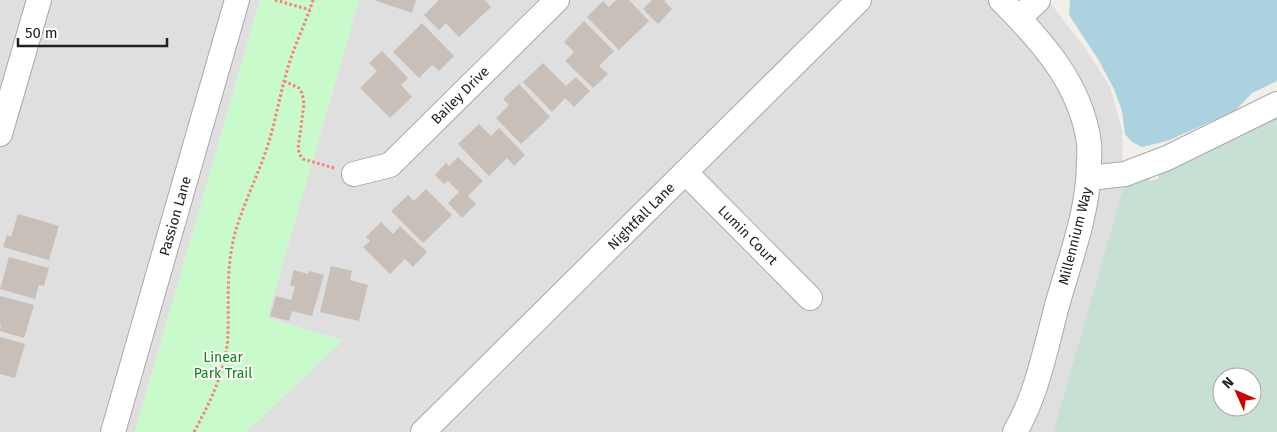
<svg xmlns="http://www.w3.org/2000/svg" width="1277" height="432" font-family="'Fira Sans',sans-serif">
  <rect width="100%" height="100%" fill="#f2efe9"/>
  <!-- residential -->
  <path fill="#e0dfdf" d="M0,0H260L135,432H0Z
    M359,0H1048L1085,48L1110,87L1122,130L1123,188L1053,432H246L343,340L267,318Z"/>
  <!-- wetland -->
  <path fill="#c6e0d4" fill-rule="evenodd" d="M1277,113V432H1053L1123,188L1130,181L1147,173L1151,181L1159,178L1156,169ZM1222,377H1252V407H1222Z"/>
  <!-- park -->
  <path fill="#c8facc" d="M260,0H359L267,318L343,340L246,432H135Z"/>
  <!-- water -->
  <path fill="#aad3df" d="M1070,0H1277V81L1252,93L1235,111L1167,141L1142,147L1132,142L1125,134L1122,111L1114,89L1098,59L1069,15Z"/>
  <!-- building -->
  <path fill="#c7bfb8" d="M374,0H416L412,13Z
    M439,0H485L491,7L459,37L446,23L439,30L424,15Z
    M616,0H629L649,21L619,50L587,17L603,1L609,7Z
    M652,0H666L664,1L672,9L658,24L643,9Z
    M584,21L614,51L599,66L608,74L593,88L565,61L574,52L564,42Z
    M422,23L454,56L439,71L432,65L419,78L393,52Z
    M382,51L408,78L401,85L412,97L390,118L360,88L377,71L369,63Z
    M543,63L566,86L576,77L590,91L574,107L565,98L552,112L523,82Z
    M519,84L550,117L521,144L496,118L509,105L503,99Z
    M479,124L491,136L499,128L525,155L514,166L507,158L489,176L458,144Z
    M458,157L483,181L468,196L476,204L462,218L448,203L459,192L448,181L444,184L435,175L446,163L449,166Z
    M426,189L452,215L423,243L391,211L408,195L414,201Z
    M18,214L59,226L49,260L3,247L7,235L11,237Z
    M381,222L393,234L400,226L427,252L413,267L405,259L390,274L363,247L370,241L366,237Z
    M9,257L49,268L44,286L39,285L35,299L0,289Z
    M331,266L352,271L350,280L368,285L359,321L320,312Z
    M294,270L308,274L309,271L324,275L312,316L292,311L289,321L270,316L276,296L291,300L295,287L290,285Z
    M0,296L34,305L24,338L0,331L1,325H0Z
    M0,337L25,344L15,378L0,374Z"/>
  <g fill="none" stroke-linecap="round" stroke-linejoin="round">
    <defs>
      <path id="minor" d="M1001,0C1041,40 1081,84 1089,143C1090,149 1089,156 1089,162C1089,210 1071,256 1058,302C1046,345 1038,393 1015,432
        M1019,18L1038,0
        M0,134L39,0
        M685,172L810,298
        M354,174L390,165L557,0
        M1089,178L1125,174L1167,158L1277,104
        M113,432L237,0
        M423,432L859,0"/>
    </defs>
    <!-- minor casing -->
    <use href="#minor" stroke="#a9a9a9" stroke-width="26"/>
    <!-- path -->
    <path stroke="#fa8072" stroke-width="3" stroke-dasharray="2.5 2.5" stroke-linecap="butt" d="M275,0L310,10
      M284,81L299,88L302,93L304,104L298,149L300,155L303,159L334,168
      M194,432C210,402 226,371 228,336C229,303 226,270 234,237C241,210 253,186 263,159C275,128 279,96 289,64C296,42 306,22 313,0"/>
    <!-- minor -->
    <use href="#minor" stroke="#fff" stroke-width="24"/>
  </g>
  <g text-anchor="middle" stroke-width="4" stroke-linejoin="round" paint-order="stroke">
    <!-- street labels -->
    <g font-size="14" fill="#222" stroke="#fff">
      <text transform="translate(460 95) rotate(-45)" y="5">Bailey Drive</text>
      <text transform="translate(175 216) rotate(-74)" y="5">Passion Lane</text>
      <text transform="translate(641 216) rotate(-45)" y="5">Nightfall Lane</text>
      <text transform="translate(748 235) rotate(45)" y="5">Lumin Court</text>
      <text transform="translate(1075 236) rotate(-76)" y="5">Millennium Way</text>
    </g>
    <!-- park labels -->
    <g font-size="14" fill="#0c8416" stroke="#fff">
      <text x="223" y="362">Linear<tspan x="223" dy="16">Park Trail</tspan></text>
    </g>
  </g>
  <!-- north arrow -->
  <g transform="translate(1237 392) rotate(315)"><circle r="24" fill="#ffffff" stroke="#a7a7a7"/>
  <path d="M0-4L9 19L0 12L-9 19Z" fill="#d40000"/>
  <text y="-8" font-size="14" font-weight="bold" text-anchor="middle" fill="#222222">N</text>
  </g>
  <!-- scale -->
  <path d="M18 38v8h149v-8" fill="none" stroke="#222222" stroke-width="2.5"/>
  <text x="25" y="38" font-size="15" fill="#222222" stroke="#ffffff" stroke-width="4" paint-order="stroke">50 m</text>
</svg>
